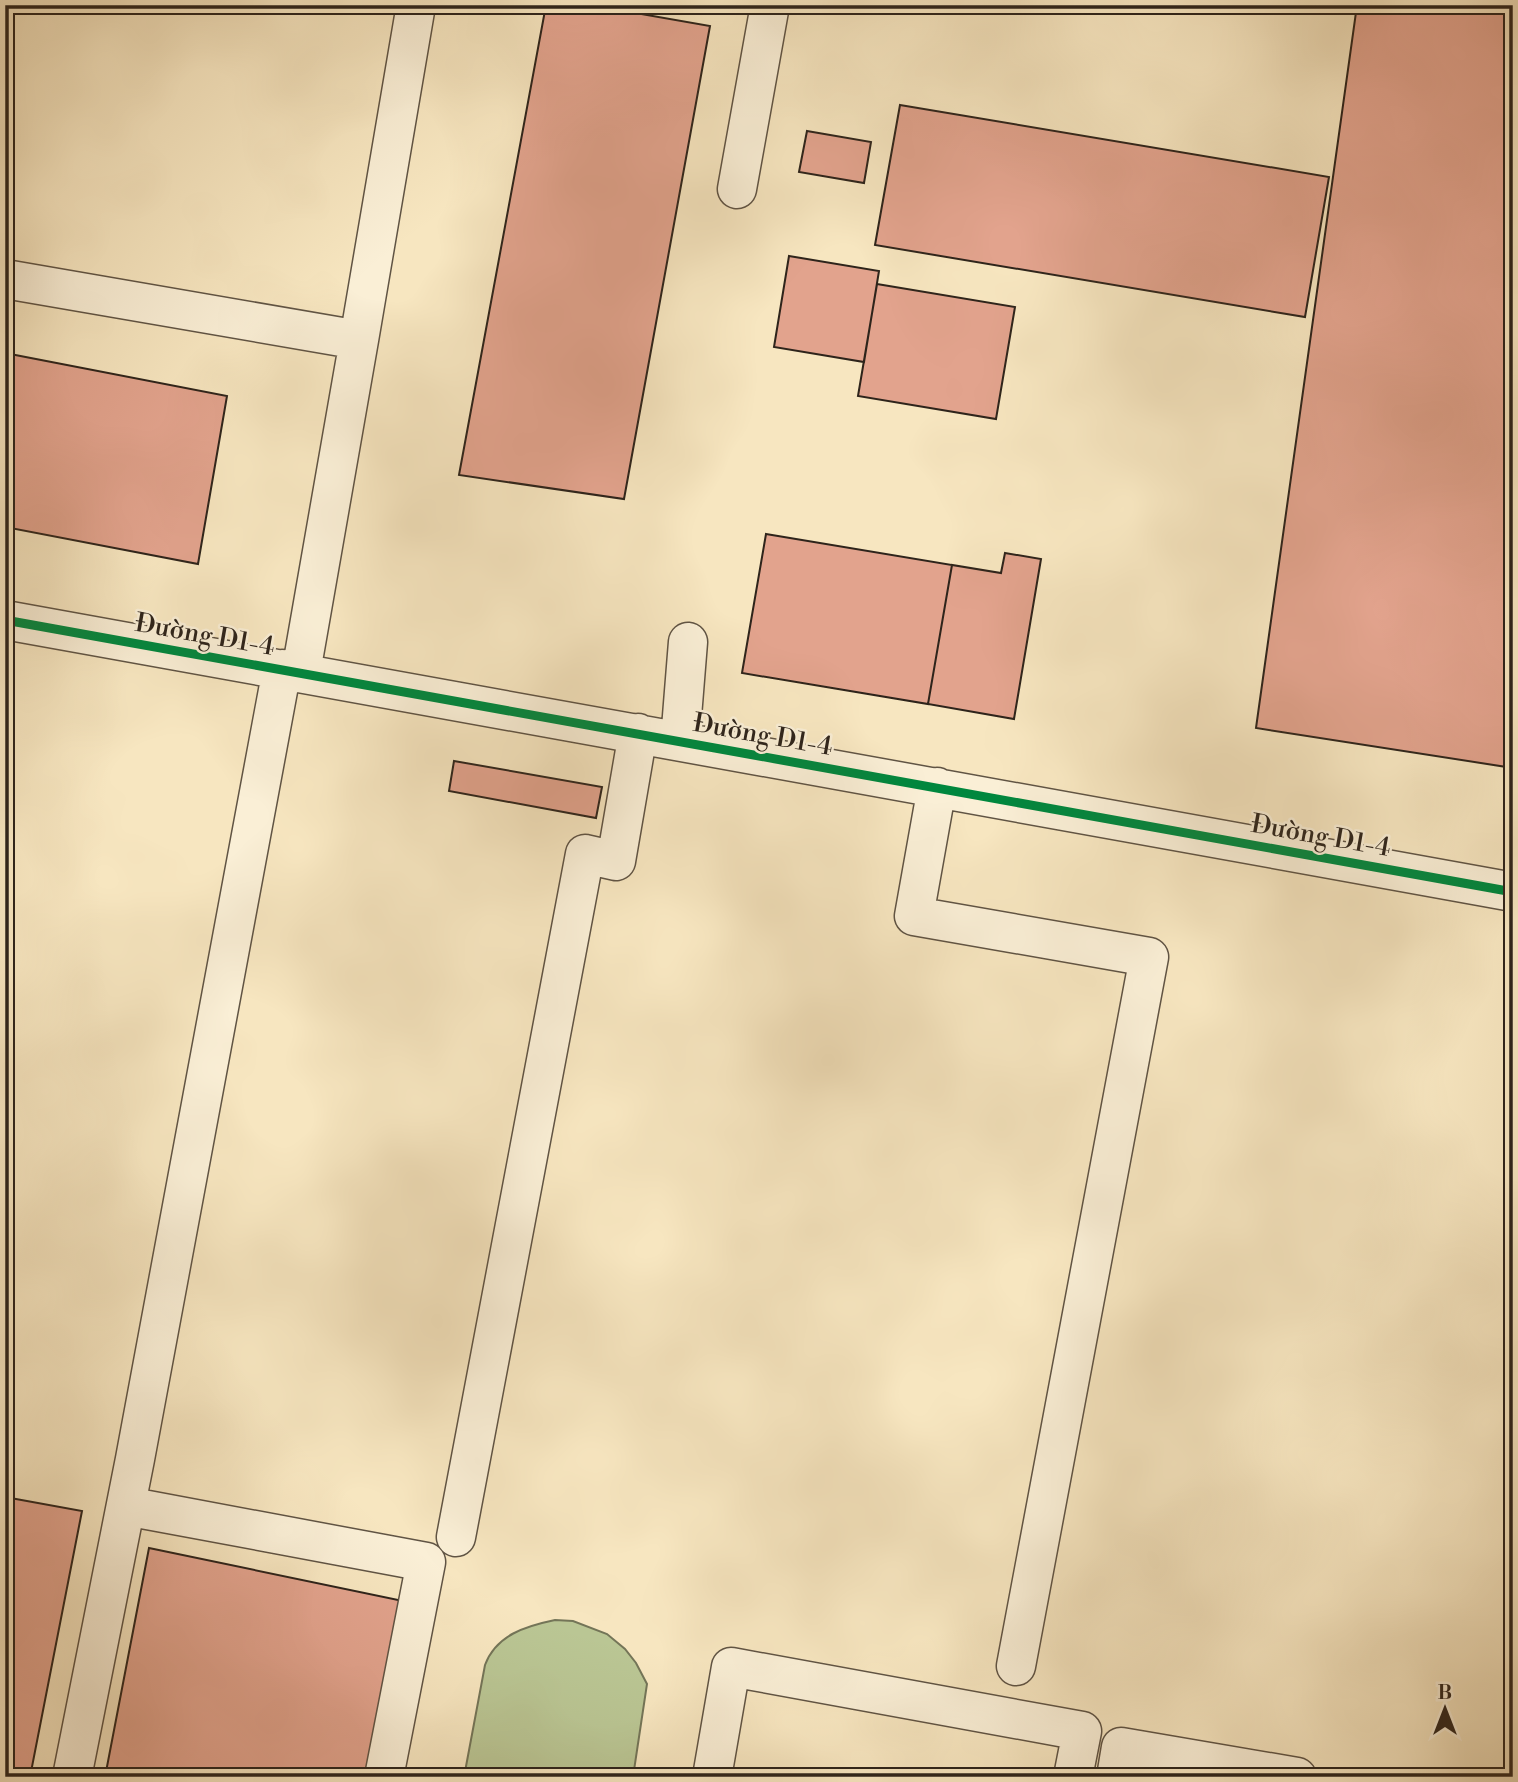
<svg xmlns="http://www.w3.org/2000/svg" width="1518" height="1782" font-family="'Libre Bodoni',serif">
  <rect width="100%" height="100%" fill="#f7e6c0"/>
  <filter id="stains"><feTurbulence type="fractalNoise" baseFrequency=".00286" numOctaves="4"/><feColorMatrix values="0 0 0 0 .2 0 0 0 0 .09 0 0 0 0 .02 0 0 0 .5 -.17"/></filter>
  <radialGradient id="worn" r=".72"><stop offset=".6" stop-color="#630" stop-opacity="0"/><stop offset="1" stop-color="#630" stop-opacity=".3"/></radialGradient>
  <!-- green -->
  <path fill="#bac694" stroke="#747558" stroke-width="2" d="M555,1620L573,1621L607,1634L625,1649L636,1663L647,1684L633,1777H464L485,1665C496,1635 526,1626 555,1620Z"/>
  <!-- building -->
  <path fill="#e2a38d" stroke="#2e241b" stroke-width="2" d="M546,5H590L710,26L624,499L459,475Z
    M1357,5H1513V768L1256,728Z
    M900,105L1329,177L1305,317L875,245Z
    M807,131L871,142L864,183L799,172Z
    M789,256L879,271L864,362L774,347Z
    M877,284L1015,307L996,419L858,396Z
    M5,353L227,396L198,564L5,527Z
    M766,534L952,565L928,704L742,673Z
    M1005,553L1041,559L1014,719L928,704L952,565L1001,573Z
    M454,761L602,787L596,818L449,791Z
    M5,1497L82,1511L30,1777H5Z
    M149,1548L403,1601L369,1777H105Z"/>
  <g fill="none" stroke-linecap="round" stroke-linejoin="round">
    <defs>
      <path id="minor" d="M737,189L770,5
        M5,279L359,340L416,5
        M5,620L1513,892
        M301,672L359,340
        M680,741L688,642
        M937,787L914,916L1149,957L1016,1666
        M126,1506L426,1562L384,1777
        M456,1537L585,854L616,861L638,733
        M72,1777L135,1459L282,669
        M712,1777L731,1667L1082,1731L1073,1777
        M1116,1777L1121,1747L1297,1777"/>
    </defs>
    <!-- minor casing -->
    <use href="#minor" stroke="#605444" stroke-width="41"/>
    <!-- minor -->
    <use href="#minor" stroke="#faefd6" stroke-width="38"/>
    <defs>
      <path id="cycleway" d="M5,620L1513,892"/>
    </defs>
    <!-- cycleway casing -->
    <use href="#cycleway" stroke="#faefd6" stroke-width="13"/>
    <!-- cycleway -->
    <use href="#cycleway" stroke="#00873e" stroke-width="9"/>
  </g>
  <g text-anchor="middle" stroke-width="5" stroke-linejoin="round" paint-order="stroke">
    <!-- street labels -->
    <g font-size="26" fill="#2e241b" stroke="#faefd6">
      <text transform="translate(205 634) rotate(10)" y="9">Đường D1-4</text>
      <text transform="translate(763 734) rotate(10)" y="9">Đường D1-4</text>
      <text transform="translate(1321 835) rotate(10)" y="9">Đường D1-4</text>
    </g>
  </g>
  <!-- margin -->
  <rect width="1518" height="1782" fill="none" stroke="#f7e6c0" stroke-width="28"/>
  <rect x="7" y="7" width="1504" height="1768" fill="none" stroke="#2e241b" stroke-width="3.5"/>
  <rect x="14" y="14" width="1490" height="1754" fill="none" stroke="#2e241b" stroke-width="2"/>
  <!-- north arrow -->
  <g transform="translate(1445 1709)" stroke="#faefd6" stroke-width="5" paint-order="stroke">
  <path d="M0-5L12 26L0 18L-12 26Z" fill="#2e241b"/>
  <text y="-10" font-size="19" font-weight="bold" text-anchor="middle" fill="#2e241b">B</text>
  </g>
  <rect width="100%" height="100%" filter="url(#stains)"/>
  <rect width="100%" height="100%" fill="url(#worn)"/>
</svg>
